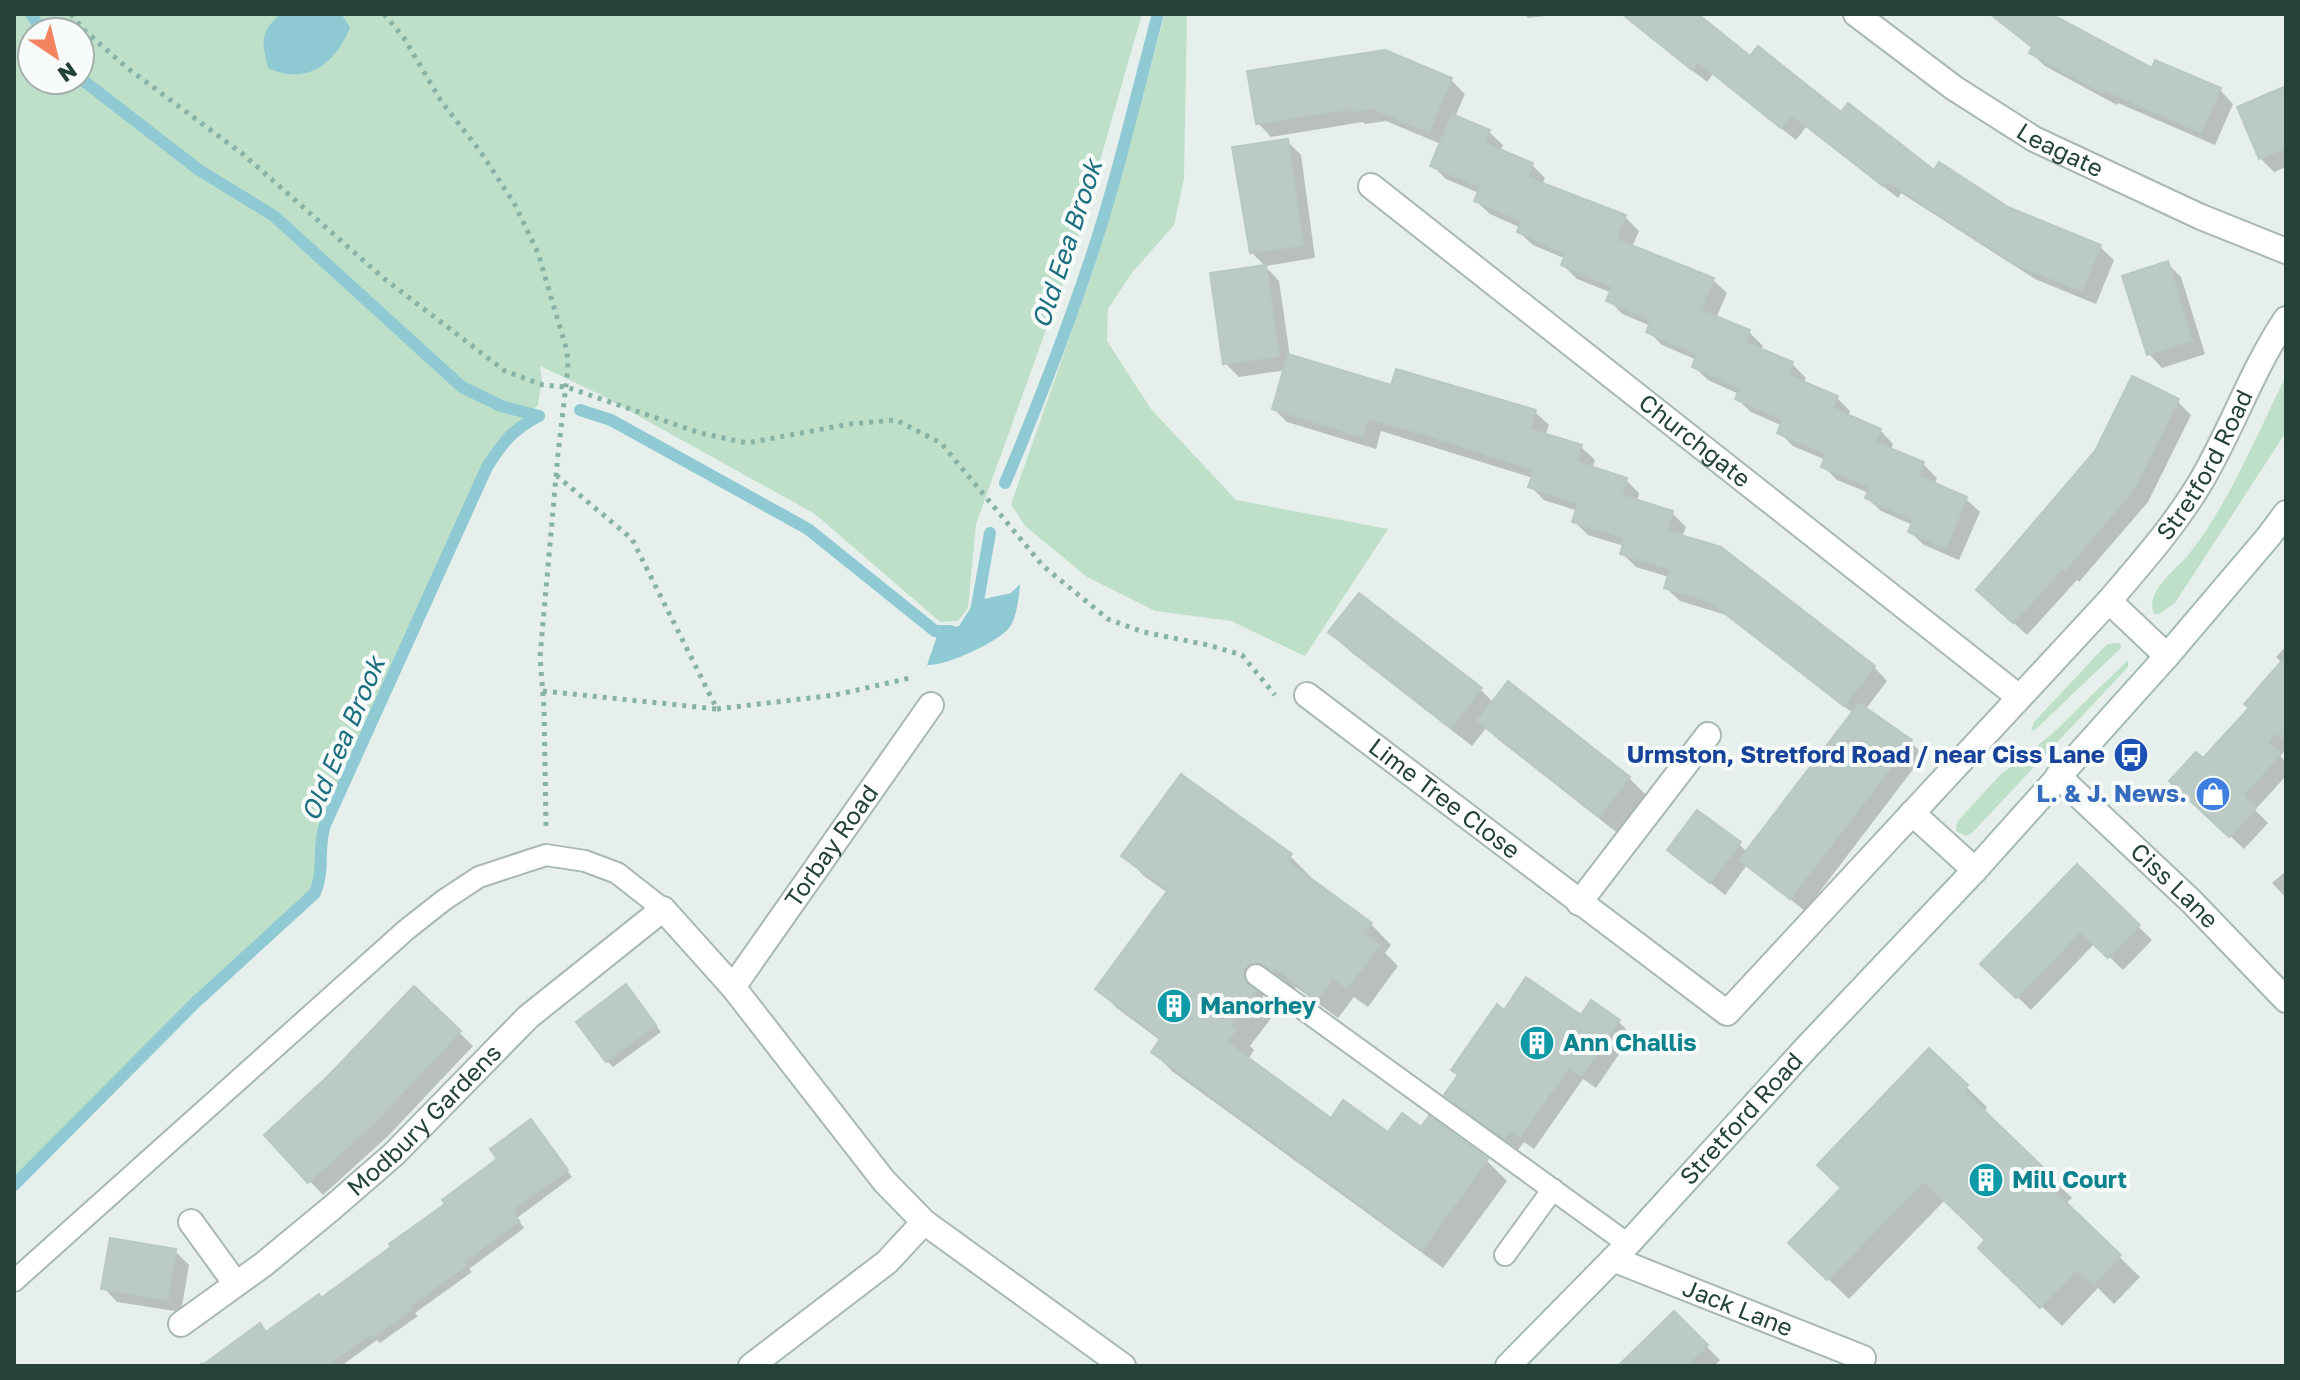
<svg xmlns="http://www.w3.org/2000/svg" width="2300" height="1380" font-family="'Golos Text',sans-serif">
  <rect width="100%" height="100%" fill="#e6efeb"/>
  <!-- green -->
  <path fill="#bfe0c8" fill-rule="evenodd" d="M14,14H1142L1073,255L976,524L968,608L958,621L940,622L815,514L599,394L540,366L542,380L538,405L500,446L487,467L325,825C317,849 325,869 315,893L196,1002L14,1185ZM32,32H80V80H32Z
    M1165,14H1187L1184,179L1174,225L1131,274L1108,309L1107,341L1151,409L1236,500L1388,529L1305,656L1231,621L1155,611L1087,577L1025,526L1011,504L1094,268Z
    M2286,376V432L2175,603L2159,614H2154C2144,592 2176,570 2189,554C2230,502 2256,436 2286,376Z
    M2120,643L2121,648L2035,730L2031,731L2034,722L2107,644Z
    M2128,660V667L1973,832L1966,836L1956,831L1957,822L2000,775L2052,734Z"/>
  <!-- water -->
  <path fill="#8ec9d4" d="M280,14H341L350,27C336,64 306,86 268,68C262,41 259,34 280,14Z
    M1020,584C1019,596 1017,618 1009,628C998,642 944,667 927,665L936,639L935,631L959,626L975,601L1011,593Z"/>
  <!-- shadow -->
  <path fill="#0003" d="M1524,14H1562L1528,18Z
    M1634,14H1694L1751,58L1934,173L2007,209L2100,247L2114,260L2096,304L2035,279L1901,193L1898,198L1806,127L1796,140L1713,74L1707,82L1644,32L1630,19Z
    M1989,14H2047L2153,71L2220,90L2233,104L2215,145L2118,103L2117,105L2045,66L2031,53L2034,49Z
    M1384,52L1451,80L1465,94L1455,117L1489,132L1503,145L1500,151L1532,165L1545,178L1542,185L1625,217L1639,231L1632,247L1713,280L1727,293L1716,318L1749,332L1763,346L1761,351L1792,364L1806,378L1803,383L1837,398L1850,411L1848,417L1880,430L1893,444L1891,450L1923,464L1937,478L1934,485L1966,499L1980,512L1959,560L1924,545L1910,532L1913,525L1881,511L1867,498L1869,493L1837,480L1823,466L1826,460L1793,446L1780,433L1783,426L1751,412L1737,399L1739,394L1708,380L1694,367L1697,360L1662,345L1648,331L1651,326L1622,314L1609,300L1612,293L1577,279L1563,265L1566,259L1533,245L1519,232L1521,228L1490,214L1476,201L1479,193L1446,179L1432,165L1441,144L1386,121L1365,124L1363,122L1271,137L1258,123Z
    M2286,88V167L2274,172L2260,158Z
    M1287,141L1301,155L1315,258L1265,266L1251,252Z
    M2167,263L2181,277L2205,354L2162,368L2149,354Z
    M1266,267L1279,281L1290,357L1393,388L1535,412L1549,425L1545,436L1581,447L1595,460L1592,469L1626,480L1639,493L1637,502L1672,513L1686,527L1682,537L1874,667L1887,681L1865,710L1910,742L1924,755L1805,911L1747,865L1725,895L1669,850L1739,844L1747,852L1853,713L1726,615L1680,601L1666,588L1669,577L1636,567L1622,553L1624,546L1588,535L1574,521L1578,511L1544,500L1531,487L1533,478L1381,431L1376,449L1287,422L1274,409L1286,370L1239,377L1225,363Z
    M2177,401L2191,415L2148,502L2079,582L2077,580L2027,635L1992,603Z
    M1331,632L1481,690L1494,703L1629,778L1649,798L1620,835L1500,741L1486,728L1472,746L1351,652Z
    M2286,646V750L2280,756L2286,762V776L2255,810L2268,823L2244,849L2185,794L2203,761L2252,709L2282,663L2276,657Z
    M1124,855L1290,856L1310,876L1308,879L1371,924L1391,945L1385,953L1398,966L1368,1007L1354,997L1338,1018L1296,987L1294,990L1280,982L1270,983L1263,994V1001L1275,1013L1250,1046L1254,1050L1248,1060L1331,1121L1388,1135L1422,1130L1429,1119L1487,1161L1507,1181L1443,1268L1173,1072L1153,1052L1161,1041L1118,1009L1097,989L1168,893L1144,876Z
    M2077,866L2152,940L2123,970L2095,943L2031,1010L1983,964Z
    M2286,871V898L2272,883Z
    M414,989L473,1046L388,1136L323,1195L267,1135L329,1079Z
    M632,993L661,1032L613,1067L607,1061Z
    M1505,1012L1619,1022L1632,1035L1596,1088L1583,1079L1534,1149L1524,1142L1518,1150L1460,1108L1446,1095Z
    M1929,1051L1987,1107L1984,1112L2072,1198L2065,1204L2140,1277L2114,1304L2098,1288L2062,1326L1981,1248L1987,1240L1945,1200L1849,1299L1791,1243L1843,1189Z
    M537,1128L572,1177L517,1218L524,1228L469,1269L472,1272L415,1313L418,1316L380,1343L377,1340L341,1366H197L202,1362L205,1366L267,1334L322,1300L448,1204Z
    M175,1251L189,1265L181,1312L117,1302L104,1288Z
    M1674,1314L1720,1360L1714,1366H1621Z"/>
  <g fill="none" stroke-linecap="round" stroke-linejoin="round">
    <!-- stream -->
    <path stroke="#8ec9d4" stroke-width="12" d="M31,14L43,32
      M80,78L199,170L274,216L462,387L501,406L539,416
      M580,410L611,420L808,529L935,631H951
      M1005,483C1034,414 1062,343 1086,272C1115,188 1135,100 1158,14
      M976,612L990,533
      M14,1185L196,1002L315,893C325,869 317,849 325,825L487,467C503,442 512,430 539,416"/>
  </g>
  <!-- building -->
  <path fill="#bbcac4" stroke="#b8c9c2" stroke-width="2" d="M1622,14H1698L1750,56L1758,46L1841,112L1848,103L1934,170L1939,162L2008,207L2101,245L2082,291L2019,266L1887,181L1883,186L1792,115L1781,128L1698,62L1692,70Z
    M1990,14H2051L2152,68L2155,60L2221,88L2201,133L2104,90L2103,93L2029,53L2032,47Z
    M1385,50L1452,78L1429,132L1371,108L1350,112L1349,109L1256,124L1247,71Z
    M2286,86V148L2259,159L2237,107Z
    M1452,114L1490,130L1485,143L1533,163L1527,177L1626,215L1616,239L1714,278L1701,310L1750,330L1745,342L1793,362L1788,375L1838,396L1833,408L1881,429L1875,442L1924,462L1919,476L1967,497L1946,548L1908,532L1913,519L1865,498L1870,487L1821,467L1826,454L1777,433L1783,420L1735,399L1740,388L1692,367L1697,354L1646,332L1651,320L1606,301L1612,287L1561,265L1566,253L1517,232L1522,221L1474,201L1480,187L1430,166Z
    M1288,139L1303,245L1250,253L1232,147Z
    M2168,261L2192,340L2147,355L2122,276Z
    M1266,265L1279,356L1223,364L1210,273Z
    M1288,354L1391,385L1396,369L1536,410L1530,429L1582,445L1577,462L1627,478L1622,495L1673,511L1667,531L1721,547L1875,666L1844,706L1710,602L1664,588L1670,569L1620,554L1625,538L1572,522L1578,503L1528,487L1534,470L1420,433L1368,419L1362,437L1272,409Z
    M2132,376L2179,399L2135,488L2065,570L2063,568L2013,623L1976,590L2095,451Z
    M1359,593L1482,688L1451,728L1328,632Z
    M2286,656V741L2276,732L2268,742L2281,754L2243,795L2256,808L2229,837L2169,781L2196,752L2203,758L2249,708L2244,704Z
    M1508,681L1630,777L1599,816L1477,721Z
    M1859,703L1912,740L1790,899L1739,860Z
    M1181,774L1292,854L1287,861L1372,923L1364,934L1380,945L1347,988L1333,978L1317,999L1275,968L1273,971L1258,962L1250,964L1243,973L1244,980L1256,991L1230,1025L1236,1029L1227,1042L1331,1118L1343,1100L1388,1132L1402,1113L1421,1127L1429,1116L1488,1159L1422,1250L1151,1052L1161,1038L1095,989L1168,890L1121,856Z
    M1697,810L1741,842L1710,883L1667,850Z
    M2077,864L2140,925L2108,958L2080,932L2016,998L1980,964Z
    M1526,977L1581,1015L1591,1000L1620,1020L1582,1076L1569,1067L1520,1137L1510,1130L1504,1138L1444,1095L1458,1075L1451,1070L1497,1004L1504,1010Z
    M626,984L656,1025L606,1062L576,1022Z
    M414,986L461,1031L374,1123L308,1183L264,1135L327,1077Z
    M1929,1048L1968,1085L1964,1091L2053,1177L2046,1183L2121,1255L2093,1285L2077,1269L2040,1308L1978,1248L1985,1240L1924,1181L1827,1280L1788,1243L1841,1188L1817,1165Z
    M531,1119L568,1170L512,1210L519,1221L464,1262L467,1265L411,1306L413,1309L372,1338L369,1335L326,1366H201L260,1323L266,1332L319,1294L321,1298L391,1247L389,1244L445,1204L442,1200L497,1159L490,1149Z
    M110,1238L176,1249L168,1300L101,1289Z
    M1674,1311L1708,1345L1686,1366H1618Z"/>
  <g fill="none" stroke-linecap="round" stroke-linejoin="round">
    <defs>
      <path id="service" d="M1256,975L1628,1244
        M1505,1255L1553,1189
        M14,1281L406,930L444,900L479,877L546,855L585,861L617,873L663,909"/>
      <g id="minor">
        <path id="s1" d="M1856,14L1954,88L2034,139L2201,217L2286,251"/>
        <path id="s2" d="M1371,186L2019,697"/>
        <path d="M2109,601L2167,656"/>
        <path id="s3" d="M1307,695L1727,1013L2109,601C2143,561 2177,523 2203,478C2233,426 2253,368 2286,319"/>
        <path id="s4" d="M2058,776L2192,902L2286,1000"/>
        <path d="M1912,813L1975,870"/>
        <path d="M1579,903L1708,735"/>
        <path id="s5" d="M733,987L931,705"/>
        <path d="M191,1222L236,1284"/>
        <path id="s6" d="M1613,1259L1863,1358"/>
        <path id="s7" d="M181,1324L264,1264L333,1207L394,1154L528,1017L663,909L733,987L884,1181L924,1222L1123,1366"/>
        <path d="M751,1366L887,1262L924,1222"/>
      </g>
      <g id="secondary">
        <path id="s8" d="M1508,1366L1628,1244L1807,1047L1975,870L2167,656L2269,536L2286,513"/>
      </g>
    </defs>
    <!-- service casing -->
    <use href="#service" stroke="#a8b8b2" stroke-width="24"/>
    <!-- minor casing -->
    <use href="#minor" stroke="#a8b8b2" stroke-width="28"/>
    <!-- secondary casing -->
    <use href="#secondary" stroke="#a4bbb3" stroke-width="28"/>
    <!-- path -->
    <path stroke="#86b3a5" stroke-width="5" stroke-dasharray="4 6" stroke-linecap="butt" d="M71,14L83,29L126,67L244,155L382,277L505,371L543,385L566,387L700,433L747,443L850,424L896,420L941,443L1043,566L1108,619L1143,632L1208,645L1242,655L1275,695
      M384,14L404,38L441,101L480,151L514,203L538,253L567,351L568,368L558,454L540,657L544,707L546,826
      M543,691L717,709L632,539L557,476
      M717,709L835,695L910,678"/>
    <!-- service -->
    <use href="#service" stroke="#fff" stroke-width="20"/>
    <!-- minor -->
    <use href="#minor" stroke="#fff" stroke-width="24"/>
    <!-- secondary -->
    <use href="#secondary" stroke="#fff" stroke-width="24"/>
  </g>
  <!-- icons -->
  <defs>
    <symbol id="bus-disc" viewBox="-11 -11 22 22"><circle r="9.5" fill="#1a4fb4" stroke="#f7fbf9"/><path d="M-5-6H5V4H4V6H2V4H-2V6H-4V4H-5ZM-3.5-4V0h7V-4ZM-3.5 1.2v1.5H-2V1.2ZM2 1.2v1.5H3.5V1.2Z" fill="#fff"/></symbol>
    <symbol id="shop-disc" viewBox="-11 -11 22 22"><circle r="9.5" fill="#3f7fe0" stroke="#f7fbf9"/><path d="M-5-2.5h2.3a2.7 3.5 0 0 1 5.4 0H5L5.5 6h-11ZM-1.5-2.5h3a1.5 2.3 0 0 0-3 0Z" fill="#fff"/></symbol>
    <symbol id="building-disc" viewBox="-11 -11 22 22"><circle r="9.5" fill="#0f9aa8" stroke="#f7fbf9"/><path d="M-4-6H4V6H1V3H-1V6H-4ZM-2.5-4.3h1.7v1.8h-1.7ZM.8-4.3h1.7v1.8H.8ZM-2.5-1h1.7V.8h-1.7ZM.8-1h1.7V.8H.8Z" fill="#fff"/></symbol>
  </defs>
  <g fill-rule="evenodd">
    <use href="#bus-disc" x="2111" y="735" width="40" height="40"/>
    <use href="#shop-disc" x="2193" y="774" width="40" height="40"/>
    <use href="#building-disc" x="1154" y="986" width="40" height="40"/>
    <use href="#building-disc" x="1517" y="1023" width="40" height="40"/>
    <use href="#building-disc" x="1966" y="1160" width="40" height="40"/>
  </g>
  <g text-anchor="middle" stroke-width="8" stroke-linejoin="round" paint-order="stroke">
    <!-- street labels -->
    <g font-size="24" fill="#24423a" stroke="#f7fbf9">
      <text dy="8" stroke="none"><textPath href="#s1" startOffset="246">Leagate</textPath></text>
      <text dy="8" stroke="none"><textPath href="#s2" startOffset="412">Churchgate</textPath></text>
      <text dy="8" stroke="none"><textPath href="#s3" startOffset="1256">Stretford Road</textPath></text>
      <text dy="8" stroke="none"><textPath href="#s3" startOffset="172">Lime Tree Close</textPath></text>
      <text dy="8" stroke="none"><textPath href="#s5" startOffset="172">Torbay Road</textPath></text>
      <text dy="8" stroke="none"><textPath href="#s4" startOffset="160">Ciss Lane</textPath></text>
      <text dy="8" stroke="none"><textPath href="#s8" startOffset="340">Stretford Road</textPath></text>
      <text dy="8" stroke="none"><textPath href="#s7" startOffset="318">Modbury Gardens</textPath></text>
      <text dy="8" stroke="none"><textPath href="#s6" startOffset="134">Jack Lane</textPath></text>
    </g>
    <!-- transit labels -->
    <g font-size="24" font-weight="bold" fill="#164399" stroke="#f7fbf9" text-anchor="end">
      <text x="2105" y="763">Urmston, Stretford Road / near Ciss Lane</text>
    </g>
    <!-- shop labels -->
    <g font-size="24" font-weight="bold" fill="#366cbe" stroke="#f7fbf9" text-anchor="end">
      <text x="2187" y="802">L. &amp; J. News.</text>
    </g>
    <!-- culture labels -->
    <g font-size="24" font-weight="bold" fill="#0d838f" stroke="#f7fbf9" text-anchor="start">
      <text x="1200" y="1014">Manorhey</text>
      <text x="1563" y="1051">Ann Challis</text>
      <text x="2012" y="1188">Mill Court</text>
    </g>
    <!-- water labels -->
    <g font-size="26" font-style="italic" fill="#1c6f80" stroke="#f7fbf9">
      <text transform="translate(1067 244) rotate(-72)" y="9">Old Eea Brook</text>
      <text transform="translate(343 739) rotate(-67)" y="9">Old Eea Brook</text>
    </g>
  </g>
  <!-- border -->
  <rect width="2300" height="1380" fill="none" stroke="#24423a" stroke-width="32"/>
  <!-- north arrow -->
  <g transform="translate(56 56) rotate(145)"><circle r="38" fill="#f7fbf9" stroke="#a3b1ad" stroke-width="2"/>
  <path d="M0-6L14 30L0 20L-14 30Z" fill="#f4845f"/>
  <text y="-12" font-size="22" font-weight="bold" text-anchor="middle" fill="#24423a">N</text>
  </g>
</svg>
